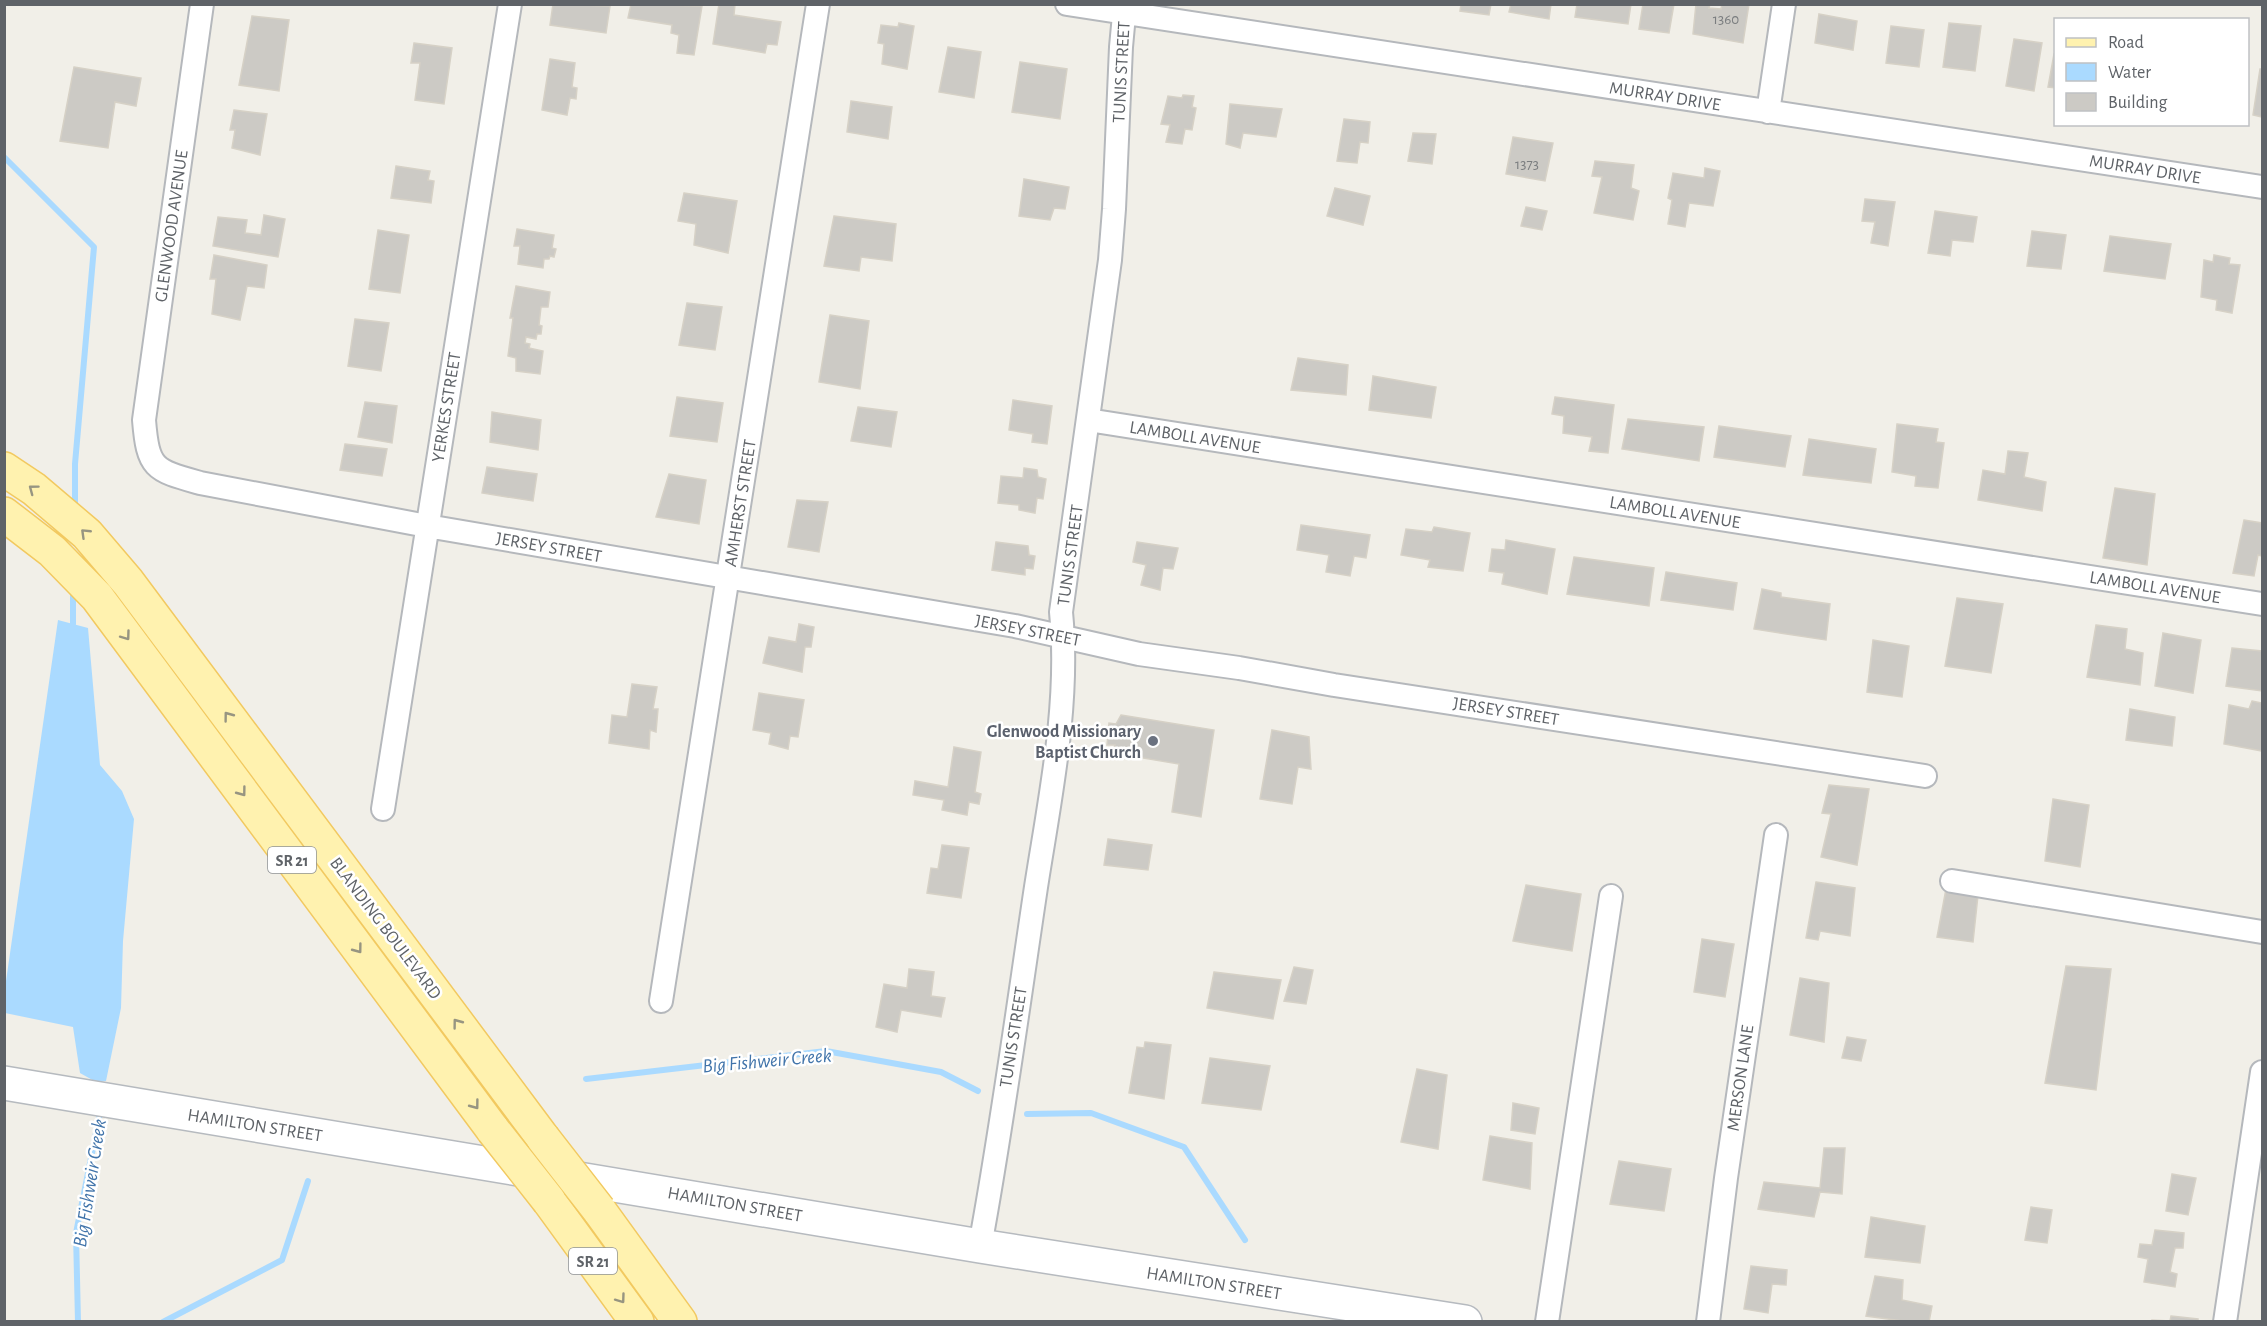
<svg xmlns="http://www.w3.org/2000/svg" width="2267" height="1326" font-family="'Alegreya Sans',sans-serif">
  <rect width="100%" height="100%" fill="#f1efe8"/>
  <!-- water -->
  <path fill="#aadaff" d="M58,620L88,628L100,765L122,791L134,819L123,941L121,1008L106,1081L96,1082L80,1073L73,1027L5,1013V988Z"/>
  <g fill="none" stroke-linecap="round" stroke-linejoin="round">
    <!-- stream -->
    <path stroke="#aadaff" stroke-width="6" d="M4,157L94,247L75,464V509
      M73,624V591
      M586,1079L826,1051L941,1072L978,1091
      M1027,1114L1091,1113L1184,1147L1245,1240
      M78,1322L76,1233L101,1108
      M163,1322L282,1260L308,1181"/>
  </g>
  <!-- building -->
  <path fill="#cccac5" stroke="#d6d1c6" stroke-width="1.5" d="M553,4L610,6L606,33L550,25Z
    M631,4L702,6L694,55L677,53L679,35L671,33L672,25L628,18Z
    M719,4H735L734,15L781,22L777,45L767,44L765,53L713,44Z
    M1461,4H1491L1489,15L1460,11Z
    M1511,4H1551L1549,19L1509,12Z
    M1577,4H1631L1628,24L1575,17Z
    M1643,4H1674L1669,33L1639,29Z
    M1696,4H1710L1709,8L1721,9L1722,4H1749L1743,43L1693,34Z
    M1819,14L1857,21L1853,50L1815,43Z
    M252,16L289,20L279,91L239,85Z
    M899,23L914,26L907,69L882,64L884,44L878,43L881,25L898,27Z
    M1949,23L1981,26L1975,71L1943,67Z
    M1891,26L1924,30L1919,67L1886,63Z
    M2014,39L2042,43L2034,91L2006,86Z
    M414,43L452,48L444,104L415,100L420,63H411Z
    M948,47L981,52L974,98L939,92Z
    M2054,54H2056V88L2048,87Z
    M550,59L575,63L572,87L577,88L576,99L570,98L567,115L542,110Z
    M1020,62L1067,69L1060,119L1012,112Z
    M74,67L141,78L136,106L115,102L108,148L60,141Z
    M2260,69H2262V117L2253,115Z
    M1183,95L1194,96L1192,107L1196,108L1192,130L1185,129L1182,144L1166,142L1170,125L1161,124L1168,96L1182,98Z
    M851,101L892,107L888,139L847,132Z
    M1230,104L1282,109L1276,137L1243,133L1240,148L1226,144Z
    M234,110L267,114L260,155L232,148L235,130H230Z
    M1344,119L1370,122L1368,143L1360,142L1357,163L1337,161Z
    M1413,133L1436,134L1432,164L1408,161Z
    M1513,137L1553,143L1545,181L1506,174Z
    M1595,161L1634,165L1631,188L1639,191L1633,220L1594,213L1602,177L1592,176Z
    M396,166L430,171L428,180L434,181L431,203L391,198Z
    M1705,168L1720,171L1713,206L1689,203L1685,227L1668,224L1672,200L1668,198L1673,173L1704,178Z
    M1024,179L1069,187L1065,209L1054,208L1050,220L1019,216Z
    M1335,188L1370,196L1363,225L1327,216Z
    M684,193L737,201L728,253L694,245L696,224L678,221Z
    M1865,199L1895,202L1888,246L1871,243L1875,222L1862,221Z
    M1526,207L1547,211L1542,230L1521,226Z
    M1935,211L1977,217L1973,242L1952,240L1950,256L1928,253Z
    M264,215L285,219L278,257L213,246L218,217L247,220L245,233L261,235Z
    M834,216L896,224L892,261L861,257L859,271L824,266Z
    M517,229L554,235L552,248L556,249L554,257L550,256L549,259H544L543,268L518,264L520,246H514Z
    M378,230L409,235L400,293L369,289Z
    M2032,231L2066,235L2061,269L2027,266Z
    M2110,236L2171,244L2165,279L2104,271Z
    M214,255L267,265L264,288L247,286L240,320L212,314L216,279H210Z
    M2214,255L2230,258L2229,264L2240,265L2232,313L2216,310L2217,300L2201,297L2204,260L2213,262Z
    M516,286L550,292L548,307H541L539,325L542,326L541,334H537L536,339L526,337L525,343L530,344L529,348L543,351L540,374L516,371V358L508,356L513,318H510Z
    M687,303L722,307L715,350L679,345Z
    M830,315L869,321L860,389L819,382Z
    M355,319L389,323L381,371L348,366Z
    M1298,358L1348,365L1346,395L1291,390Z
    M1373,376L1436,387L1431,418L1369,410Z
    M677,397L723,403L717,442L670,436Z
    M1555,397L1614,405L1608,453L1589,451L1592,437L1563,433L1564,416L1552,414Z
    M1013,400L1052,406L1047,444L1032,442L1033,434L1009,430Z
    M365,402L397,406L392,443L358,437Z
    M858,407L897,412L891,447L851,441Z
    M492,412L541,420L538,450L490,442Z
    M1628,419L1704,427L1699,461L1622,449Z
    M1897,424L1938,429L1936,442L1944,443L1938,488L1915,486L1916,476L1892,472Z
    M1719,426L1791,436L1785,467L1714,457Z
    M1809,439L1876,449L1871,483L1803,475Z
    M345,444L387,449L382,476L340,470Z
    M2008,451L2028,453L2024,477L2046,482L2042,511L1978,500L1983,470L2005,474Z
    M487,467L537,474L533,501L482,493Z
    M1024,468L1037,470L1038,477L1046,479L1043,499L1037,498L1035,513L1019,510V505L998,503L1001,476L1023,478Z
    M669,474L706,480L699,524L656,517Z
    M2115,488L2155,494L2147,565L2103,558Z
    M797,500L828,502L819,552L788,547Z
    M2244,520L2262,523V556L2258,555L2254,576L2233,573Z
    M1301,525L1370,535L1366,558L1354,556L1350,576L1326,572L1329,555L1297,550Z
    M1434,527L1470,533L1463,571L1428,567L1430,560L1401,555L1406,529L1432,532Z
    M1506,540L1555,549L1547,594L1502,584L1504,573L1489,571L1492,549L1505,550Z
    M996,542L1028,546L1029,555L1035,556L1033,569L1025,568V575L992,570Z
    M1137,542L1178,548L1173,569L1163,568L1160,590L1141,585L1146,565L1133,562Z
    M1574,557L1654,568L1649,606L1567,594Z
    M1666,572L1737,583L1733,610L1661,600Z
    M1762,589L1781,593V597L1830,604L1826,640L1754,629Z
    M1957,598L2003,604L1991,673L1945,666Z
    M799,624L814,627L811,647H805L802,672L763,663L769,637L796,642Z
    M2096,625L2127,629L2125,649L2143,653L2140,685L2087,677Z
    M2163,633L2201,640L2193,693L2155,686Z
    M1873,640L1909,646L1902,697L1867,692Z
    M2232,648L2262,651V691L2226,686Z
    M632,684L657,687L653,709H658L656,732L650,730L649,749L609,743L612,715L627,717Z
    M759,693L804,700L798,737L790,736L788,749L769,744L771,733L753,730Z
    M2252,701L2262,703V751L2224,744L2229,705L2249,709Z
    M2130,709L2175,717L2172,746L2126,740Z
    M1121,715L1214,730L1201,817L1172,812L1179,764L1113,753L1115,745H1107L1109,723L1116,724Z
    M1272,730L1309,737L1311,769L1298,767L1292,804L1260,799Z
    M954,747L981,752L975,792L981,794L979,804L969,802L967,815L942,810L944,800L913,795L915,781L948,787Z
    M1829,785L1869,789L1857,865L1821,857L1831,814L1822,813Z
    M2053,799L2089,805L2080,867L2045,861Z
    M1108,839L1152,845L1148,870L1104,865Z
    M942,845L969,848L961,898L927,893L931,868L938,869Z
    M1816,882L1855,888L1850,936L1820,931L1818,940L1806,938Z
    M1526,885L1581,894L1572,951L1513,941Z
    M1946,889L1978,895L1973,942L1937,937Z
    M1702,939L1734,944L1725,997L1694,992Z
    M2066,966L2111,969L2096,1090L2045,1083Z
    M1294,967L1313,970L1306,1004L1284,1001Z
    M909,969L934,972L931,996L945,998L941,1017L901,1010L897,1032L876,1027L884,984L907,988Z
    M1214,972L1281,980L1273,1019L1207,1008Z
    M1800,978L1829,983L1824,1042L1790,1035Z
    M1847,1037L1866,1040L1861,1061L1842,1058Z
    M1145,1042L1171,1045L1164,1099L1129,1093L1137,1047L1144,1048Z
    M1210,1058L1270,1066L1261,1110L1202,1103Z
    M1417,1069L1447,1075L1438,1149L1401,1142Z
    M1513,1103L1539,1108L1535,1134L1511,1130Z
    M1490,1136L1532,1143L1530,1189L1483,1180Z
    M1824,1148H1845L1842,1194L1820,1192L1814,1217L1758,1209L1764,1182L1820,1188Z
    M1619,1161L1671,1169L1664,1211L1610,1204Z
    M2172,1174L2196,1178L2188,1215L2166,1211Z
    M2031,1207L2052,1210L2047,1243L2025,1240Z
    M1871,1217L1925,1226L1920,1263L1865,1257Z
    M2155,1230L2184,1233L2183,1248H2175L2170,1272L2177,1274L2175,1287L2144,1282L2148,1259L2138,1257L2140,1244L2152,1245Z
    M1751,1266L1787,1270L1786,1285L1772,1284L1768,1313L1744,1309Z
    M1875,1276L1903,1280L1902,1300L1932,1306L1929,1322H1910L1866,1316Z
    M2171,1316L2198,1319V1322H2152V1320L2170,1321Z"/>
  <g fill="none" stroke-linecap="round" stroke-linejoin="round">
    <defs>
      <path id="street" d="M202,4L144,420C148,469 154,470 200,483L427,526L1015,626L1139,654L1239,668L1334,685L1925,776
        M1067,4L2262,187
        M1768,112L1784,4
        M1088,420L2262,604
        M383,809L510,4
        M1952,881L2262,932
        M661,1001L818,4
        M980,1246C1002,1127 1018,1007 1036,887C1050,797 1070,703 1061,612L1110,260L1114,209L1121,47L1125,4
        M1547,1322L1611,896
        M1708,1322L1726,1178L1776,835
        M2225,1322L2262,1072"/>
      <path id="secondary" d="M4,1083L980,1246L1465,1322"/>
      <path id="primary" d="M4,469L34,489L87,534L128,582L543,1138
        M4,514L52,551L97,597L493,1130
        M549,1201L637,1322
        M599,1210L680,1322"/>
    </defs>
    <!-- street casing -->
    <use href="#street" stroke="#b5b8bc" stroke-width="26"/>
    <!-- secondary casing -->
    <use href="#secondary" stroke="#b6babf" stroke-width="36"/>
    <!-- primary casing -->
    <use href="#primary" stroke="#f2c960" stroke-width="36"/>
    <!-- street -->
    <use href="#street" stroke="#fff" stroke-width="22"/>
    <!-- secondary -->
    <use href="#secondary" stroke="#fff" stroke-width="33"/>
    <!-- primary -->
    <use href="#primary" stroke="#fff2af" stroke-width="33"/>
    <defs>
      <path id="primary-bridge" d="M493,1130L549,1201
        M543,1138L599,1210"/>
    </defs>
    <!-- primary-bridge casing -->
    <use href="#primary-bridge" stroke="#f2c960" stroke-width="36" stroke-linecap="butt"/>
    <!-- primary-bridge -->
    <use href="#primary-bridge" stroke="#fff2af" stroke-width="33"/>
  </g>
  <!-- one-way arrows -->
  <defs><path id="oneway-chevron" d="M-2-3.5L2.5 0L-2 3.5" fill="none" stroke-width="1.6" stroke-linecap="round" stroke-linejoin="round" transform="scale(1.5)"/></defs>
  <g stroke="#979581">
    <use href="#oneway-chevron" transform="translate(33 489) rotate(-143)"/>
    <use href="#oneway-chevron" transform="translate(85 533) rotate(-136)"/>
    <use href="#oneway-chevron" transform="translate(126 636) rotate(54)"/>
    <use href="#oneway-chevron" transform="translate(228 716) rotate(-127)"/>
    <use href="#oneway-chevron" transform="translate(242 792) rotate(53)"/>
    <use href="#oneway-chevron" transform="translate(358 949) rotate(53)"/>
    <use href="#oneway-chevron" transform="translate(457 1023) rotate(-127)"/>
    <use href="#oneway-chevron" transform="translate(475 1105) rotate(53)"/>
    <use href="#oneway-chevron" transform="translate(621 1299) rotate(54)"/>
  </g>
  <!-- markers -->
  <circle fill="#6b7280" stroke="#fff" stroke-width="2" cx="1153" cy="741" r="6"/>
  <g text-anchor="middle" stroke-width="5" stroke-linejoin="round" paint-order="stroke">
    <!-- number labels -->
    <g font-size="15" fill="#7a7d7f">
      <text x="1726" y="24">1360</text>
      <text x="1527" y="169">1373</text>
    </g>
    <!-- shield labels -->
    <g fill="#fff" stroke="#8f9295" stroke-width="1.5">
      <rect x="268" y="847" width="48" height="26" rx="4.5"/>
      <rect x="569" y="1248" width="48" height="26" rx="4.5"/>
    </g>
    <g font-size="16" font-weight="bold" fill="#5f6368">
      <text x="292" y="866">SR 21</text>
      <text x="593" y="1267">SR 21</text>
    </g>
    <!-- street labels -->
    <g font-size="18" fill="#5f6368" stroke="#fff">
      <text transform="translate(1121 72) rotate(-87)" y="6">TUNIS STREET</text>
      <text transform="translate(1665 96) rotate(9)" y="6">MURRAY DRIVE</text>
      <text transform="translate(2145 169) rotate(9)" y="6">MURRAY DRIVE</text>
      <text transform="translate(171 226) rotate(-82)" y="6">GLENWOOD AVENUE</text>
      <text transform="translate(446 407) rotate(-81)" y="6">YERKES STREET</text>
      <text transform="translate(1195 437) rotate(9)" y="6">LAMBOLL AVENUE</text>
      <text transform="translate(740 503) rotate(-81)" y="6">AMHERST STREET</text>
      <text transform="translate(1675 512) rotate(9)" y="6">LAMBOLL AVENUE</text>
      <text transform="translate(549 547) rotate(10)" y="6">JERSEY STREET</text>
      <text transform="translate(1070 555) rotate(-82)" y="6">TUNIS STREET</text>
      <text transform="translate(2155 587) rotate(9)" y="6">LAMBOLL AVENUE</text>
      <text transform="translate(1028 630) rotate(11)" y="6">JERSEY STREET</text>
      <text transform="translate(1506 711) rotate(9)" y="6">JERSEY STREET</text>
      <text transform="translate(386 928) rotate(53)" y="6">BLANDING BOULEVARD</text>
      <text transform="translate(1013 1037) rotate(-81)" y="6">TUNIS STREET</text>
      <text transform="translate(1740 1078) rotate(-82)" y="6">MERSON LANE</text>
      <text transform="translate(255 1125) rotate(9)" y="6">HAMILTON STREET</text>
      <text transform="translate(735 1204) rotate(10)" y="6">HAMILTON STREET</text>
      <text transform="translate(1214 1283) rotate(9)" y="6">HAMILTON STREET</text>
    </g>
    <!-- worship labels -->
    <g font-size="18" font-weight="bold" fill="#5b616d" stroke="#fff" text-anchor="end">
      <text x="1141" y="737">Glenwood Missionary<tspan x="1141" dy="21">Baptist Church</tspan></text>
    </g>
    <!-- water labels -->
    <g font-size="20" font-style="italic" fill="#4174aa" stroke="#fff">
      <text transform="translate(767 1060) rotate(-5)" y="7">Big Fishweir Creek</text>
      <text transform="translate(89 1183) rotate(-81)" y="7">Big Fishweir Creek</text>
    </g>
  </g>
  <!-- border -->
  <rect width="2267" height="1326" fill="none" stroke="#5f6368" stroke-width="12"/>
  <!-- legend -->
  <rect x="2054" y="18" width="195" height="108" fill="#ffffff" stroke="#bfc1c3" stroke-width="1.5"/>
  <rect x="2066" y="38" width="30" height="9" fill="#fff2af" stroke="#bfc1c3" stroke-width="1.5"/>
  <text x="2108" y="48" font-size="18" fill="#5f6368">Road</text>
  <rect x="2066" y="63" width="30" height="18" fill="#aadaff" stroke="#bfc1c3" stroke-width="1.5"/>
  <text x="2108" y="78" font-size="18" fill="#5f6368">Water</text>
  <rect x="2066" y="93" width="30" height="18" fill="#cccac5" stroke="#bfc1c3" stroke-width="1.5"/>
  <text x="2108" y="108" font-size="18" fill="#5f6368">Building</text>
</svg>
